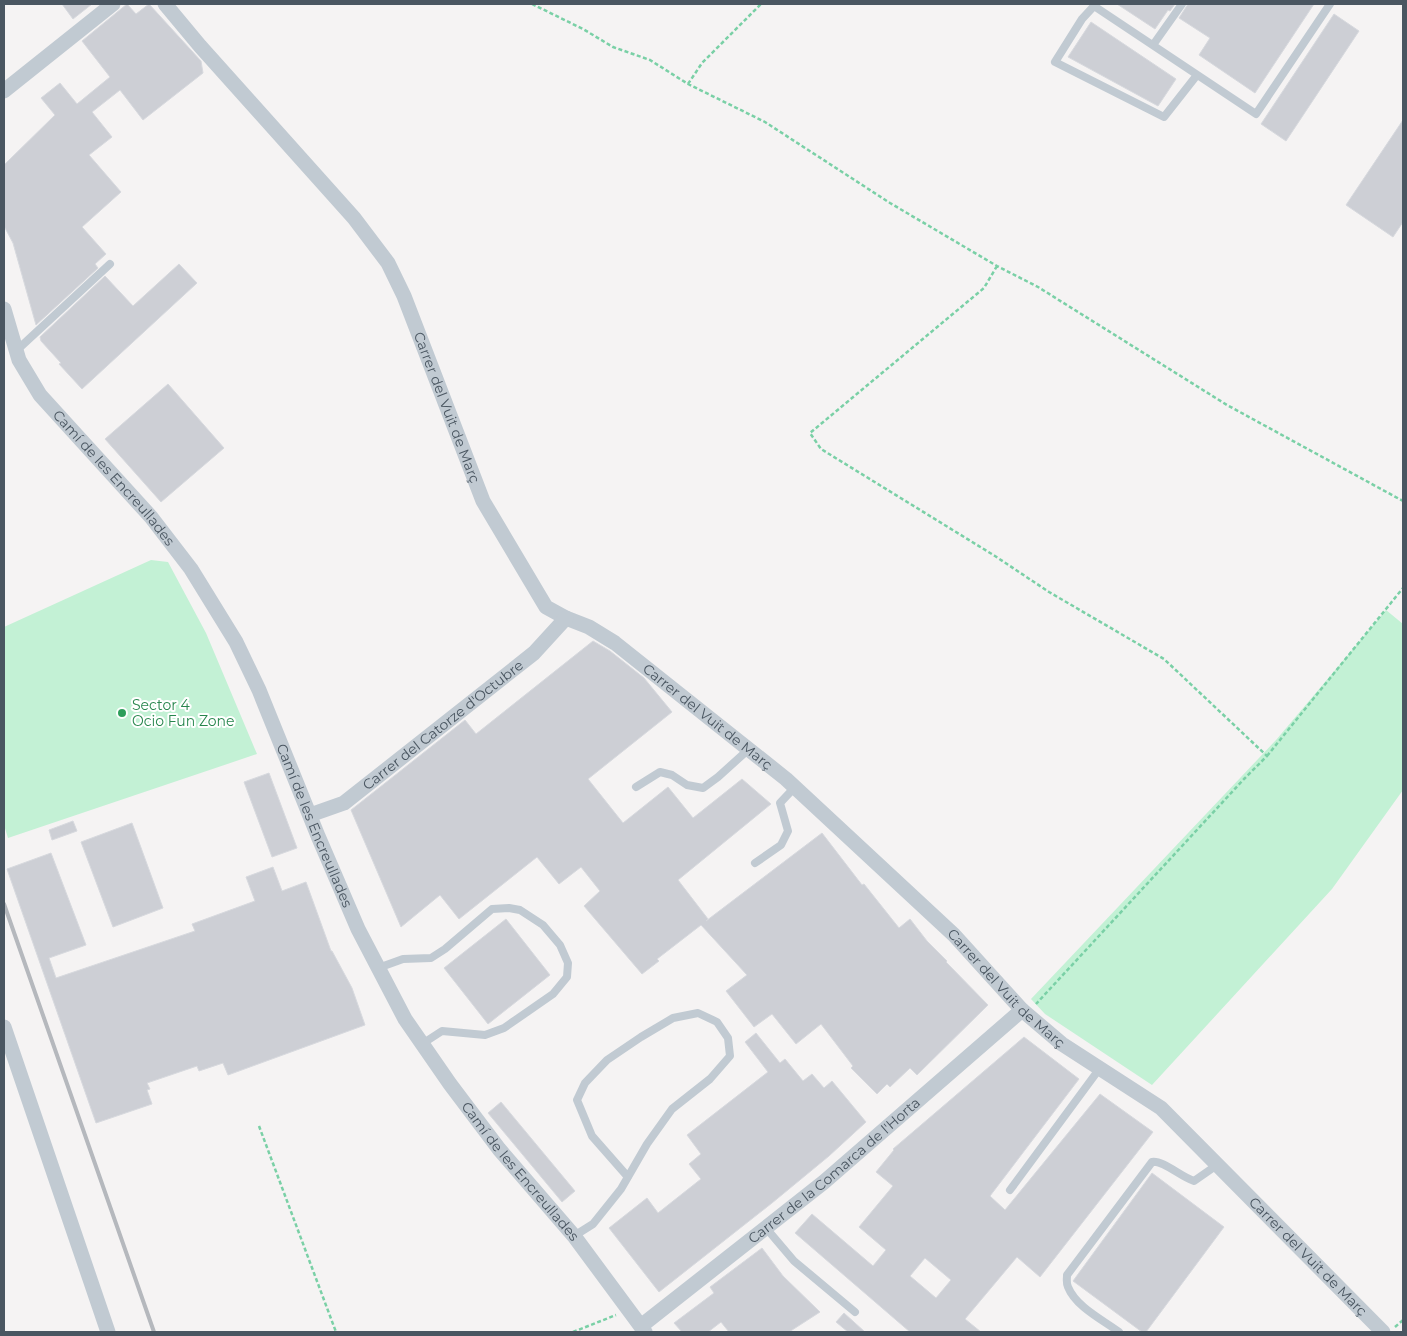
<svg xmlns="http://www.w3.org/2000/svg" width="1407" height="1336" font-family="Montserrat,sans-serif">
  <rect width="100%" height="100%" fill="#f5f3f3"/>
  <!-- green -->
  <path fill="#c3f1d5" d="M151,560L168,562L206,633L257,754L8,838L4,825V627Z
    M1386,610L1403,624V790L1332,889L1152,1085L1045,1014L1031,999L1276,740Z"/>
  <!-- building -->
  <path fill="#cdcfd5" stroke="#d7d9de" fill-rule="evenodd" d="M62,4H92L73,19Z
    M127,4L136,14L149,4L201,61L203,73L143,120L120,90L92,112L112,137L89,155L121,192L82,227L106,254L95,264L98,268L36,325L13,243L4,226V165L55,115L41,98L60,83L77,104L110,77L82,41Z
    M1117,4H1175L1170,11L1168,10L1155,29Z
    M1188,4H1314L1255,93L1199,55L1210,38L1179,18Z
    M1334,14L1359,31L1286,141L1261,124Z
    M1091,22L1176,79L1158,106L1068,57Z
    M1403,120V222L1393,237L1346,205Z
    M179,264L197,283L82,389L59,364L61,363L41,341L40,337L105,276L133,306Z
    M168,384L224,448L161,502L105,439Z
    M593,641L610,651L644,678L672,712L588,779L623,823L668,787L693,818L742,779L771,804L678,880L708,919L706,921L822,833L862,885L864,884L899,928L910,919L927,941L947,961L946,962L988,1005L917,1075L910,1068L890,1087L887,1084L877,1094L851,1068L853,1066L821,1024L796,1044L772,1014L754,1027L726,991L747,975L701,925L657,959L659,961L642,974L584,906L600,891L581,867L559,884L537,857L459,919L440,895L401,927L351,810L465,720L476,734Z
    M269,773L297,848L272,857L244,782Z
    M73,821L77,831L52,840L49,830Z
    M132,823L163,908L113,927L81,842Z
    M51,853L86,945L49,958L56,978L195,931L192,924L255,901L246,877L273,867L282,891L306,882L331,951H332L352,988L365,1025L228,1075L223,1063L199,1071L197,1066L147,1083L150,1089L147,1090L152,1104L96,1123L7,869Z
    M506,919L550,975L488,1024L444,968Z
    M756,1033L780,1063L785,1059L803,1081L812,1074L824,1088L832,1081L866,1122L829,1156L772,1203L659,1292L609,1228L647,1198L658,1213L701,1179L689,1164L701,1154L687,1135L768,1072L745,1042Z
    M1024,1037L1079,1079L990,1196L1005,1210L1100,1094L1153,1132L1040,1277L1017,1257L965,1319L981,1332H910L795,1233L812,1214L873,1266L886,1250L859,1227L893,1186L876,1172L894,1150L893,1149ZM925,1258L951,1280L936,1298L910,1276Z
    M501,1102L575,1191L562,1202L488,1113Z
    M1152,1173L1224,1227L1146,1332H1142L1073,1281Z
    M762,1248L783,1276L820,1312L789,1332H729L721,1322L708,1332H682L674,1323L714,1293L710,1287Z
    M844,1313L865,1332H848L836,1322Z"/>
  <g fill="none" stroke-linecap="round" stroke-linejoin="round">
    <!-- path -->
    <path stroke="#7ad0a6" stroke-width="2.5" stroke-dasharray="4 2.5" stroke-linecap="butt" d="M532,4L583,29L613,47L650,60L688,84L765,122L890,203L997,266L1038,287L1227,405L1403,501
      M688,84L702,63L761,4
      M997,266L984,288L810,433L821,449L995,556L1049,592L1164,659L1267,756L1244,779L1036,1004
      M1267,756L1403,588
      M259,1126L336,1332
      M1395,1327L1403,1320
      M573,1332L616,1315"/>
    <!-- service -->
    <path stroke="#c1cad2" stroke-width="8" d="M1096,4L1094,6L1256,114L1330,4
      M1094,6L1082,19L1055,62L1164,117L1197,75
      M1153,45L1182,4
      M16,351L110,264
      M636,787L660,772L672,775L687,785L703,788L718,777L749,749
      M755,863L781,845L788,831L780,803L795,787
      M378,968L403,959L431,958L445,949L492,909L509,908L520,910L543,925L560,945L568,963L567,977L553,994L504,1028L485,1035L442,1031L422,1044
      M1010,1190L1100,1068
      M766,1228L794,1261L855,1312
      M574,1236L593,1224L621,1189L647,1144L672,1109L710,1079L730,1056L728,1038L717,1022L698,1013L673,1018L641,1037L607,1060L585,1083L577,1100L592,1136L628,1177
      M1119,1332C1103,1320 1076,1307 1068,1287C1066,1283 1067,1279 1067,1275L1152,1162C1163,1160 1181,1177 1194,1181L1217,1165"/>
    <!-- minor -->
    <g stroke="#c1cad2" stroke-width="15">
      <path id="s1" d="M165,4L200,46L354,218L388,263L404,296L483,501L546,607L566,618L589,627L615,643L786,779L954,935L1022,1010L1062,1044L1161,1108L1383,1332"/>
      <path d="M4,91L113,4"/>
      <path id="s2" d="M4,309L19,360L40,395L151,517L191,569L236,642L259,690L318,836L358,929L405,1019L450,1084L499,1149L574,1236L645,1332"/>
      <path id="s3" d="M310,815L344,803L534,653L566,618"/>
      <path d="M4,1027L108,1332"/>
      <path id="s4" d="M641,1326L824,1182L1022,1010"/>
    </g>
    <!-- rail -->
    <path stroke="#b5b8bd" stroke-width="4" d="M4,904L154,1332"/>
  </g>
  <!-- markers -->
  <circle fill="#2e9e5b" stroke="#fff" stroke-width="2" cx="122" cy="713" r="5"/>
  <g text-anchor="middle" stroke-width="4" stroke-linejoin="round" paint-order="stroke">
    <!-- street labels -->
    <g font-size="14" fill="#4a5661" stroke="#fff">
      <text dy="5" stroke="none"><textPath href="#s1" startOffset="498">Carrer del Vuit de Març</textPath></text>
      <text dy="5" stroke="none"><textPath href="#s2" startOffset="205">Camí de les Encreullades</textPath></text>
      <text dy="5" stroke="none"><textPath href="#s1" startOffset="918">Carrer del Vuit de Març</textPath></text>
      <text dy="5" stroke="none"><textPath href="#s3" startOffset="162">Carrer del Catorze d'Octubre</textPath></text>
      <text dy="5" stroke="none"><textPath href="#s2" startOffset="610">Camí de les Encreullades</textPath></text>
      <text dy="5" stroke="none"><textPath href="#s1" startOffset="1322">Carrer del Vuit de Març</textPath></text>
      <text dy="5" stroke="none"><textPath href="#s2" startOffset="1015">Camí de les Encreullades</textPath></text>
      <text dy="5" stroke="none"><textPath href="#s4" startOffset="248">Carrer de la Comarca de l'Horta</textPath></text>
      <text dy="5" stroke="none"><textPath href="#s1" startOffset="1728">Carrer del Vuit de Març</textPath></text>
    </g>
    <!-- leisure labels -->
    <g font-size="14" fill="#27864d" stroke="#fff" text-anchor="start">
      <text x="132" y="710">Sector 4<tspan x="132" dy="16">Ocio Fun Zone</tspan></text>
    </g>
  </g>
  <!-- border -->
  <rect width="1407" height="1336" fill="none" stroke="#4a5661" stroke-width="10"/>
</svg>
